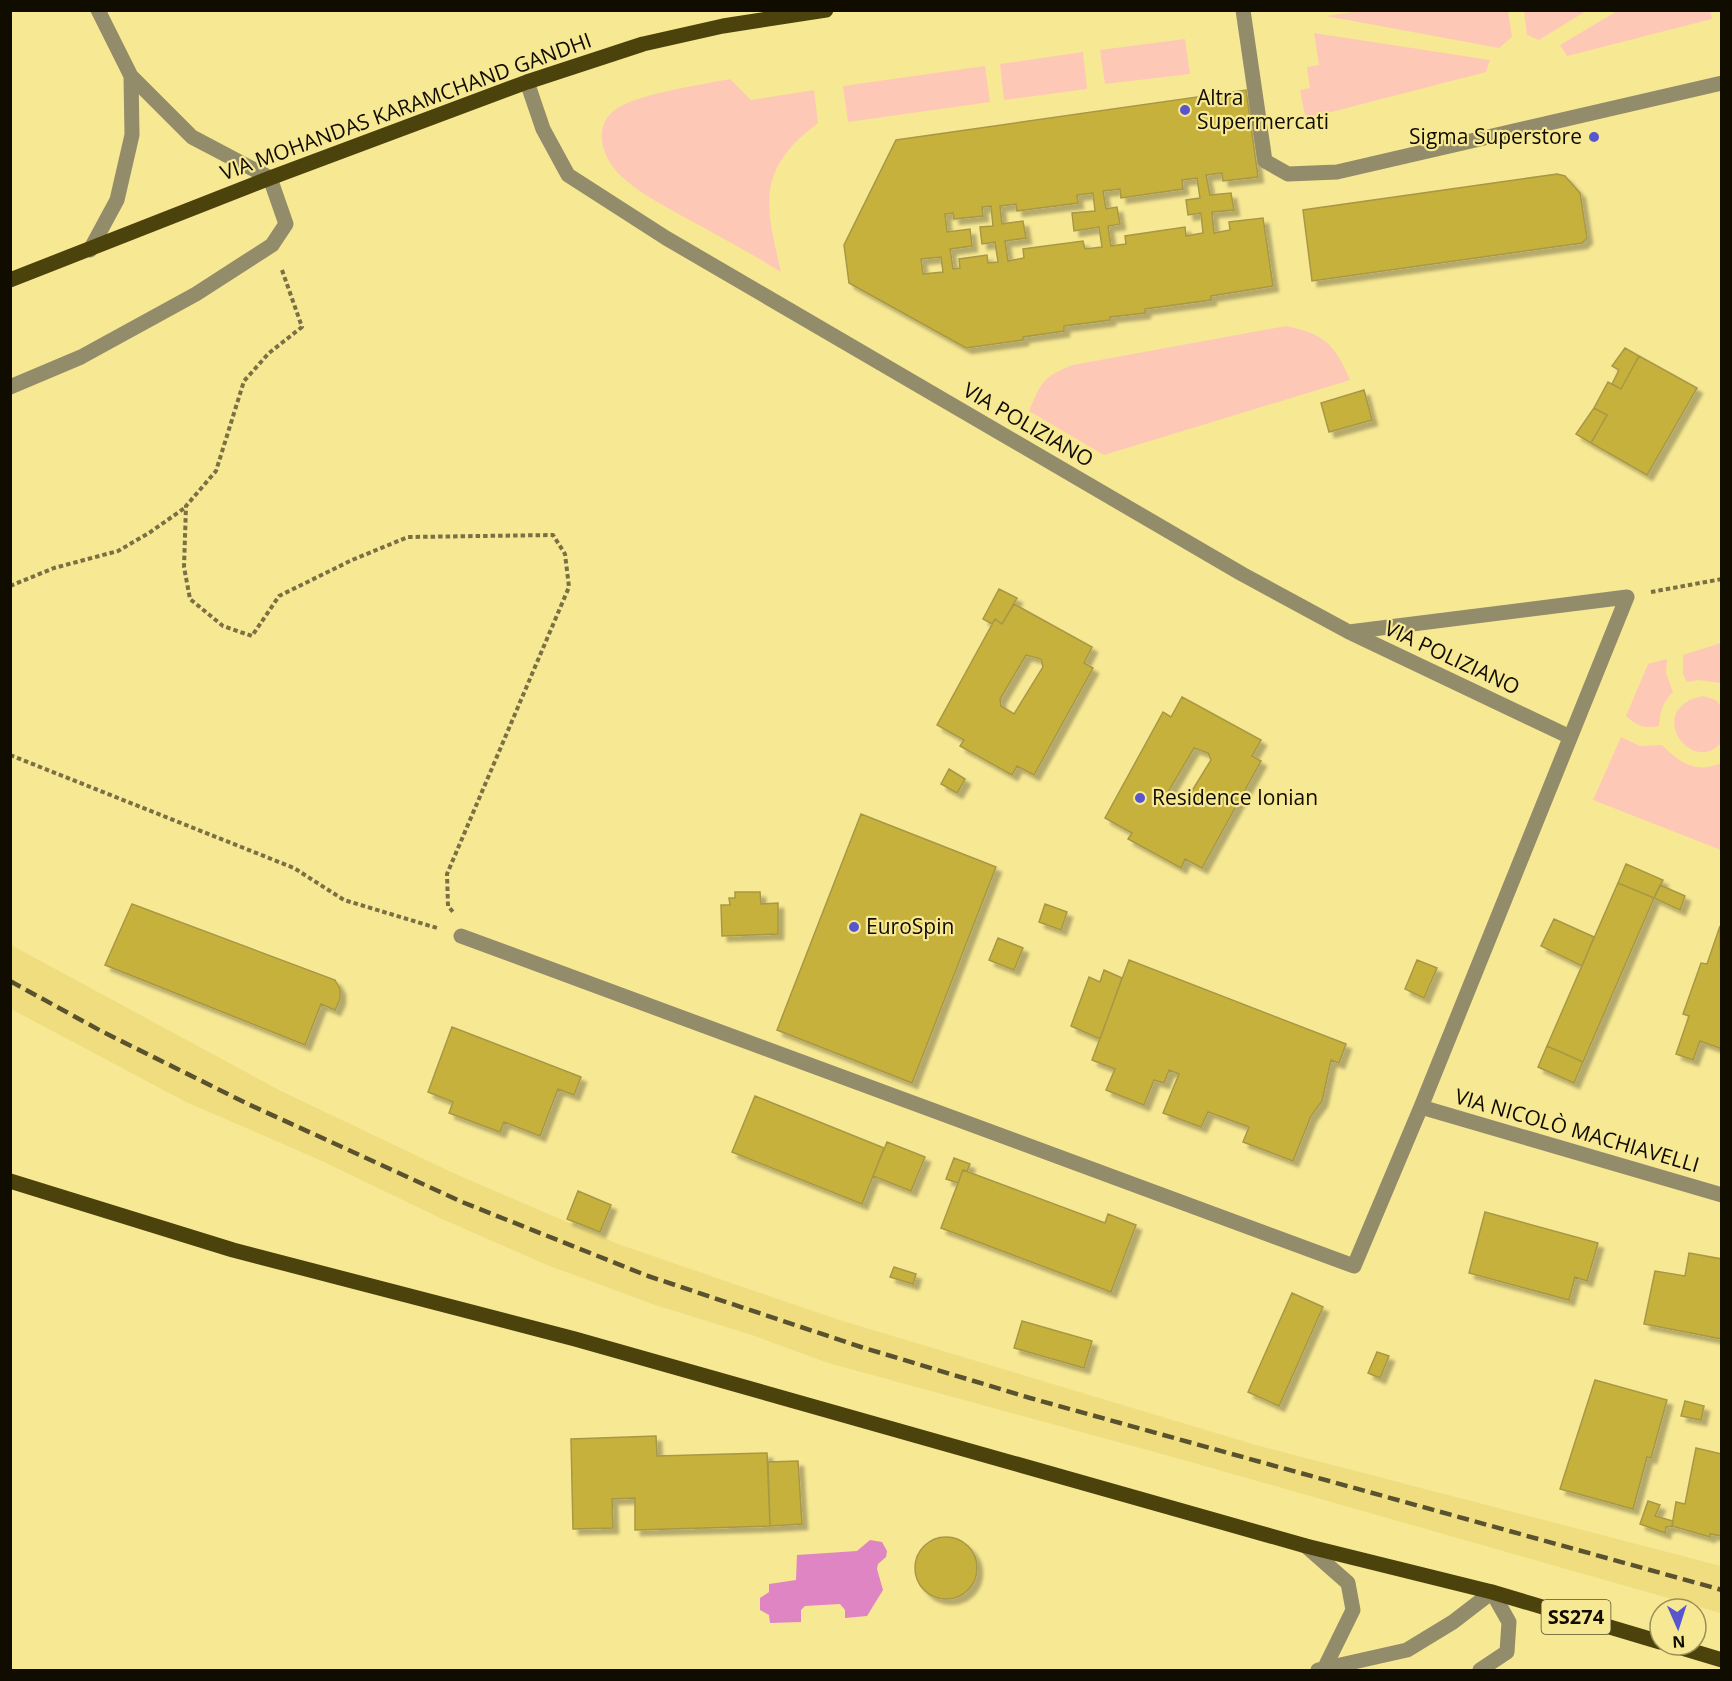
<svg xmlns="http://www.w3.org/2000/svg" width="1732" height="1681" font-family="'Open Sans',sans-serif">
  <defs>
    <filter id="shadow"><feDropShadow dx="5.5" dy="5.5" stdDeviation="1.5" flood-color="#0004"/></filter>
  </defs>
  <rect width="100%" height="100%" fill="#f7e894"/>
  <!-- built -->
  <path fill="#efdd80" d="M11,945L281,1091L451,1172L618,1244L836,1319L1256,1445L1721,1566V1613L1180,1459L828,1363L752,1335L655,1305L547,1265L440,1218L322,1161L186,1102L11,1009Z"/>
  <!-- green -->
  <path fill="#fec8b7" d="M1367,10L1508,11L1512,37L1499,48L1326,16Z
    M1619,10L1710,11L1712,19L1567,56L1560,45Z
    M1524,11V10L1586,11L1539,40L1527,35Z
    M1314,33L1490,60L1486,72L1312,117L1305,115L1300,90L1310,88L1307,67L1319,65Z
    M1185,39L1190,74L1105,84L1100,50Z
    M1083,52L1087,89L1004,100L1000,64Z
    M985,66L990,102L848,122L843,86Z
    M730,79L751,100L814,90L818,123C756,170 765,203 781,272C749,252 715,234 682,216C661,204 639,193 621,176C601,157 591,124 619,107C644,93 700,85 730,79Z
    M1286,326C1324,334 1335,344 1350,380L1104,455L1029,411C1041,383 1043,376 1073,365Z
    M1721,643V683L1698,680L1687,682L1683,674V655Z
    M1667,659L1666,673L1673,692C1662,703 1660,712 1659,726C1644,729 1637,726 1626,716L1648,664Z
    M1703,696L1716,700L1721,706V743C1691,777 1643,708 1703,696Z
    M1621,737L1640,746L1662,745C1680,763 1696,774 1721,763V850L1593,800Z"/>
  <!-- water -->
  <path fill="#df85c4" d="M870,1540L882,1542L887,1551L886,1557L878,1564L877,1569L883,1590L867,1616L845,1618V1610L840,1604L805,1606L801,1610V1622L770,1623L769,1615L760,1610V1598L769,1592V1584L796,1580L797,1555L857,1551Z"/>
  <!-- building -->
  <path fill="#c6b13e" stroke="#a89845" stroke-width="1.5" fill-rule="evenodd" filter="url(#shadow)" d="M1246,90L1258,177L1223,181L1222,173L1206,175L1210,195L1231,193L1234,210L1212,212L1214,233L1230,230L1229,222L1263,218L1273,286L1211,296V300L1145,309V313L1110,317V320L1064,326V331L1023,337V340L966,348L849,283L844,245L896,140ZM1197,178L1200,198L1186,200L1188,215L1201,213L1203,233L1186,236L1185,227L1125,236L1126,244L1111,246L1108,226L1120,224L1117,207L1106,209L1103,191L1120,189L1121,198L1183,189L1182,180ZM1093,193L1095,211L1072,213L1074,231L1099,227L1102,247L1085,249L1083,241L1023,249L1024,258L1008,261L1005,241L1026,238L1023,221L1002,224L1000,206L1016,204L1017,211L1078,203L1077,195ZM991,206L993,226L980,227L982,244L995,242L998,262L988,263L987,255L959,259L960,268L953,269L950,249L972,246L970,229L947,232L945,214L953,213L954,219L983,216L982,207ZM941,257L943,272L923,274L921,259Z
    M1557,174L1565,176L1580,193L1587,238L1582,243L1312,281L1303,210Z
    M1625,348L1639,356L1621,389L1612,384L1619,370L1612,366Z
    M1639,356L1697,388L1647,475L1591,443L1607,415L1594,408L1608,382L1621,389Z
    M1364,390L1372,420L1329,432L1321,403Z
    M1594,408L1607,415L1591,443L1576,434Z
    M999,589L1017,598L1002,624L995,619L992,624L983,619Z
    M1014,604L1092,647L1084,663L1093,668L1034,775L1017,766L1012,775L960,746L964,740L937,725L995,619L1002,624ZM1026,655L1041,659L1043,667L1014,714L1001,706L1000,699Z
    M1182,697L1261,740L1252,756L1261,761L1202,868L1185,859L1181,868L1128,839L1132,833L1105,818L1163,712L1171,717ZM1194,748L1208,753L1211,760L1182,807L1168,799V792Z
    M949,769L965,779L957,793L941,784Z
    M861,814L996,867L912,1083L777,1030Z
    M1626,864L1663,880L1654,898L1618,883Z
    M1618,883L1654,898L1583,1062L1547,1046Z
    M1660,885L1685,896L1680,910L1654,898Z
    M735,892H760L761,904L778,903V934L722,936L721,905H730L729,898H735Z
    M132,904L335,980L340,989V999L335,1010L321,1004L305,1045L105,965Z
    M1045,904L1067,912L1061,930L1039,922Z
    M1554,919L1594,937L1582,966L1541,946Z
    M1720,926L1722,1049L1700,1041L1693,1060L1676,1054L1689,1016L1683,1014L1701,963L1707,964Z
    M998,938L1023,948L1014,970L989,960Z
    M1129,960L1346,1044L1339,1063L1331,1060L1322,1101L1311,1116L1293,1161L1243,1142L1249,1127L1208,1112L1201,1127L1163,1113L1179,1074L1169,1070L1164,1083L1154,1080L1144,1105L1106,1090L1115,1069L1092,1060Z
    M1417,960L1437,968L1424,998L1405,989Z
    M1104,970L1122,978L1100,1039L1071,1026L1089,977L1100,982Z
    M452,1027L581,1077L574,1095L558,1089L540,1136L504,1122L500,1132L449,1113L453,1102L428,1092Z
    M1547,1046L1583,1062L1574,1083L1538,1067Z
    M755,1096L884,1148L862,1204L732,1152Z
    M887,1142L925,1157L911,1191L873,1176Z
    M954,1158L970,1164L967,1171L963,1170L958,1183L946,1179Z
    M963,1170L1105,1223L1108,1214L1136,1225L1111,1292L941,1228Z
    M578,1191L611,1205L600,1232L567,1219Z
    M1485,1212L1598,1243L1587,1281L1575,1277L1569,1300L1469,1273Z
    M1689,1253L1722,1259V1339L1644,1324L1655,1271L1685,1276Z
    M894,1267L916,1274L913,1284L890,1277Z
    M1292,1293L1323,1307L1279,1406L1248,1392Z
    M1022,1321L1092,1341L1084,1368L1014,1348Z
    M1377,1352L1389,1356L1380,1378L1368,1373Z
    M1595,1380L1667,1400L1651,1458L1647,1457L1633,1509L1560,1489Z
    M1685,1401L1704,1406L1701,1420L1681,1416Z
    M656,1436L657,1456L767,1453L770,1526L635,1530V1498L612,1499L613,1528L573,1529L571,1439Z
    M1696,1448L1722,1454V1536L1710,1534V1537L1672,1526L1676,1502L1685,1504Z
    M798,1461L802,1524L770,1526L768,1462Z
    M1648,1501L1660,1505L1655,1516L1673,1521L1672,1526L1666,1527L1665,1533L1640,1524Z
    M915 1568a31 31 0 1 1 62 0a31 31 0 1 1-62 0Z"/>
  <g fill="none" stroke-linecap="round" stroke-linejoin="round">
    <!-- path -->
    <path stroke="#7a7043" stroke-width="4" stroke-dasharray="4.5 3" stroke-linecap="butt" d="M282,270L302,327L269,353L244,381L216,471L186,506L184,567L190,599L223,626L252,636L279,596L352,560L408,537L553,535L565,554L569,587L447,874L448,906L453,912
      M10,586L54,568L118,551L149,533L186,507
      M1651,592L1722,579
      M10,755L294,868L344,900L437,928"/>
    <!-- minor -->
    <path stroke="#928c6a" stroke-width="15" d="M1243,10L1265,161L1288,174L1337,172L1722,83
      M527,82L543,129L568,175L666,238L1242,574L1349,632L1570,737
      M90,250L117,200L132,135L131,76
      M10,387L81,357L196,294L272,245L286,224L270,178L192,137L131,76L98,10
      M461,936L1354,1266L1421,1107L1627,597L1349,632
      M1421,1107L1722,1195
      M1306,1546L1348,1583L1353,1610L1324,1669
      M1318,1670L1407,1650L1453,1622L1492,1592L1509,1622L1507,1652L1480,1670"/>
    <!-- major -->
    <path stroke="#4c420b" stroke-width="15" d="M10,280L270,178L527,82L643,44L723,26L826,10
      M10,1181L233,1250L575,1339L1306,1546L1492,1592L1660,1642
      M1672,1645L1722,1660"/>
    <!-- rail -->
    <path stroke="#5a522f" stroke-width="4.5" stroke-dasharray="12 6" stroke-linecap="butt" d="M10,981L101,1031L248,1104L462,1202L648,1276L861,1347L1030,1398L1722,1590"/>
  </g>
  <!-- markers -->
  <g fill="#5856ce" stroke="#f7e894" stroke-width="2">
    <circle cx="1185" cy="110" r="6"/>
    <circle cx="1594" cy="137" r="6"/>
    <circle cx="1140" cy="798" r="6"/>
    <circle cx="854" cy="927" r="6"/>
  </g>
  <g text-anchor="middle" stroke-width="4.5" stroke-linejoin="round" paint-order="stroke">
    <!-- shield labels -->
    <rect fill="#f7e894" stroke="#564e2c" stroke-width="1.5" x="1541.5" y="1600" width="69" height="34" rx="4.5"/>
    <g font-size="20" font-weight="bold" fill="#110c00">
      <text x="1576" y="1624">SS274</text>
    </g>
    <!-- poi labels -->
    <g font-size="21" fill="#110c00" stroke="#f7e894" text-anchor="start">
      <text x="1197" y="105">Altra<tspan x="1197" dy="24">Supermercati</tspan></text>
      <text x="1582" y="144" text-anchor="end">Sigma Superstore</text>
      <text x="1152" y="805">Residence Ionian</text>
      <text x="866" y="934">EuroSpin</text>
    </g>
    <!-- street labels -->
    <g font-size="21" fill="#110c00" stroke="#f7e894">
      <text transform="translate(406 107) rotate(-20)" y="7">VIA MOHANDAS KARAMCHAND GANDHI</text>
      <text transform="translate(1028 425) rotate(30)" y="7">VIA POLIZIANO</text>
      <text transform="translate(1452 658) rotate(25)" y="7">VIA POLIZIANO</text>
      <text transform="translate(1577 1131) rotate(16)" y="7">VIA NICOLÒ MACHIAVELLI</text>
    </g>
  </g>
  <!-- border -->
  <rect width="1732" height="1681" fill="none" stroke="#110c00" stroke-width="24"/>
  <!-- north arrow -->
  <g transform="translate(1678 1627) rotate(177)"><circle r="28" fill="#f7e894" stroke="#9b9059" stroke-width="1.5"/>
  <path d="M0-4.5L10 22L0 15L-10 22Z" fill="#5856ce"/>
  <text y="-9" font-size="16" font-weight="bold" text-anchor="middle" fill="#110c00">N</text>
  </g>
</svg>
